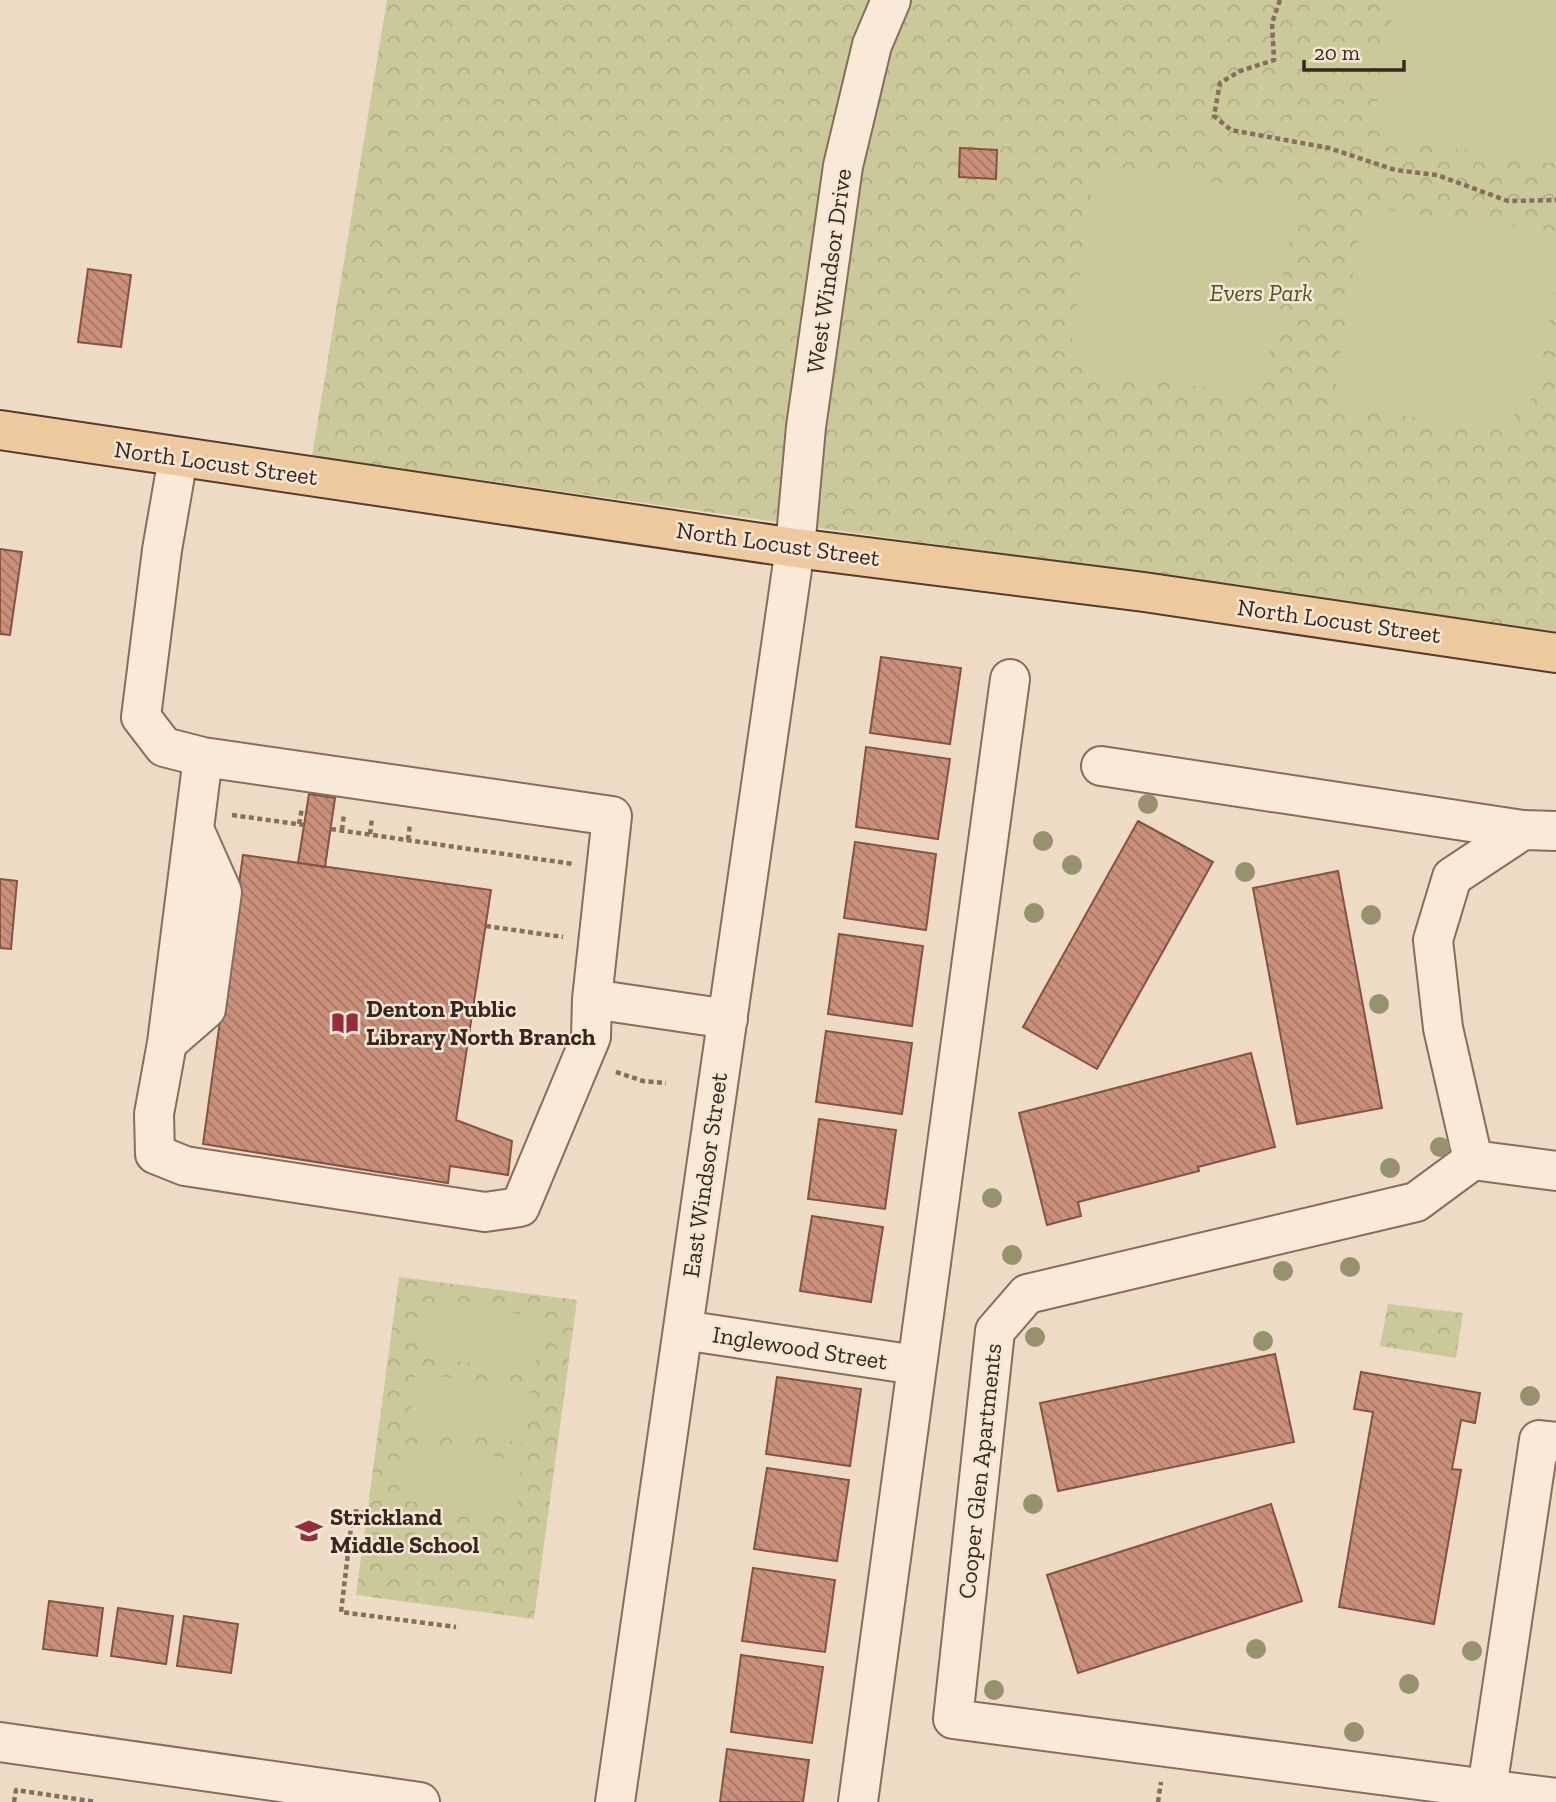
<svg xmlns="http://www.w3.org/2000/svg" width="1556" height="1802" font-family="'Zilla Slab',serif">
  <defs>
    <pattern id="park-crowns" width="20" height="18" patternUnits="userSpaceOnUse" patternTransform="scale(1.75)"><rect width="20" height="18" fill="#cbc999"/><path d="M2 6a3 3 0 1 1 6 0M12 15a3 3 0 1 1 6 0" fill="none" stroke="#afad83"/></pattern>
    <pattern id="building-back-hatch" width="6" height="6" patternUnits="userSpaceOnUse" patternTransform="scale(1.75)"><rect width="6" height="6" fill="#ca907c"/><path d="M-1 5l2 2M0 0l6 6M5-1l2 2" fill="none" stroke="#a57665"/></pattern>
  </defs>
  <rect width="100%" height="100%" fill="#eddbc5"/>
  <!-- park -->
  <path fill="url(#park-crowns)" d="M387,0H1556V632L312,456Z
    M399,1277L577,1300L534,1619L356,1595Z
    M1388,1304L1463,1313L1456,1358L1380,1346Z"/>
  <!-- pitch -->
  <path fill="#cbc999" d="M1395,0H1556V164L1387,139L1374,122Z
    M1094,168L1274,189L1294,216L1261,396L1096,371L1072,339Z
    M1379,209L1556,231V280L1537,394L1499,428L1333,407L1361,222Z
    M426,1302L542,1317L535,1371L419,1356Z
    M415,1373L531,1388L525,1443L409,1428Z
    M405,1445L522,1460L516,1515L398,1500Z"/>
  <!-- building -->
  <path fill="url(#building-back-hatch)" stroke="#865242" stroke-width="2" d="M960,148L997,150L996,179L959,177Z
    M88,269L131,275L121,347L78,342Z
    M0,549L22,552L10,635L0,634Z
    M881,657L961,668L950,744L870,733Z
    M866,747L950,759L938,839L856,827Z
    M309,794L335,798L325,867L298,863Z
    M1138,821L1213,862L1097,1069L1023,1027Z
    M855,842L936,854L926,930L844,918Z
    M243,855L491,890L456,1120L512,1141L508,1175L450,1166L448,1183L203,1144Z
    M1338,871L1382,1108L1297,1124L1253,888Z
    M0,879L17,881L11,949L0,948Z
    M839,934L923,946L912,1026L828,1014Z
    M826,1031L912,1043L902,1114L816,1102Z
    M1251,1053L1275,1147L1198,1167L1199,1171L1078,1202L1081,1216L1047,1225L1019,1113Z
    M819,1119L896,1130L885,1209L808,1199Z
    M812,1216L883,1227L871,1302L800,1291Z
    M1275,1354L1294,1442L1058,1491L1040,1403Z
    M1361,1372L1480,1393L1475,1423L1461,1420L1452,1469L1461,1470L1434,1624L1339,1607L1373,1412L1354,1409Z
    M777,1377L861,1389L850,1466L766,1454Z
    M767,1468L849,1480L837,1561L754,1549Z
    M1271,1504L1302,1601L1078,1673L1047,1575Z
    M753,1568L835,1580L825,1652L742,1641Z
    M49,1601L103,1608L97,1656L43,1649Z
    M118,1608L173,1616L166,1664L111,1656Z
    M184,1616L238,1624L231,1673L177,1666Z
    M741,1655L823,1667L812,1743L731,1732Z
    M727,1749L809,1760L803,1802H720Z"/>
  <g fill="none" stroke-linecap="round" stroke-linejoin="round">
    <defs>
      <path id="minor" d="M178,458L162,550L141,717L164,747L203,757L612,816L592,999L728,1019
        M203,757L167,1043L154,1114L155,1154L185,1166L485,1212L520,1207L591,1037L592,999
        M1101,766L1523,830
        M1556,831L1523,830L1452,877L1433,940L1443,1028L1473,1160L1416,1202L1027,1294L995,1331L953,1719L1556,1798
        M167,1043L206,1009L222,892L194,829
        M1473,1160L1556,1171
        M683,1330L916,1365
        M0,1742L420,1802
        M1487,1789L1539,1440L1556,1442
        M615,1802L795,548L806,427L843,166L872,45L891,0
        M858,1802L1010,679"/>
      <path id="major" d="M0,430L795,548L1144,592L1556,653"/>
    </defs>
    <!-- minor casing -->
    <use href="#minor" stroke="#886c5c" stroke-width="42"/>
    <!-- major casing -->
    <use href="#major" stroke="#563b30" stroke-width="42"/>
    <!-- path -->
    <path stroke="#886c5c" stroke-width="4.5" stroke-dasharray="5 3.5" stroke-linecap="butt" d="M1280,0L1272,23L1274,60L1240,71L1220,83L1214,116L1231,130L1329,148L1395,170L1437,175L1508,201L1556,200
      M232,815L304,825
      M299,824L302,808
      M331,829L573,864
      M342,830L344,814
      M370,834L372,818
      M408,840L410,824
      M486,926L563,937
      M616,1072L643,1081L666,1083
      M367,1513L353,1511L341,1612L456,1627
      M14,1802L16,1790L96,1802
      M1158,1802L1161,1782"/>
    <!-- minor -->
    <use href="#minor" stroke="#f8e9d8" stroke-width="38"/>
    <!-- major -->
    <use href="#major" stroke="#efc99e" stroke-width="38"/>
  </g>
  <!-- trees -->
  <g fill="#97916e">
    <circle cx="1148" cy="804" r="10"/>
    <circle cx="1043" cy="841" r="10"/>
    <circle cx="1072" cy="865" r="10"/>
    <circle cx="1245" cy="872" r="10"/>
    <circle cx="1034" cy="913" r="10"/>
    <circle cx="1371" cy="915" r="10"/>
    <circle cx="1379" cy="1004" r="10"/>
    <circle cx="1440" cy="1147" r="10"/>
    <circle cx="1390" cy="1168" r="10"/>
    <circle cx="992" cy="1198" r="10"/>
    <circle cx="1012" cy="1255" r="10"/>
    <circle cx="1350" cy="1267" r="10"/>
    <circle cx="1283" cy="1271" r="10"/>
    <circle cx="1035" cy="1337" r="10"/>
    <circle cx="1263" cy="1341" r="10"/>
    <circle cx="1530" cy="1396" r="10"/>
    <circle cx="1033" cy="1504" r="10"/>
    <circle cx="1256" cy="1649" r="10"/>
    <circle cx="1472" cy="1651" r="10"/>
    <circle cx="1409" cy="1684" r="10"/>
    <circle cx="994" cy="1690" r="10"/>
    <circle cx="1354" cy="1732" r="10"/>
  </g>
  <!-- icons -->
  <defs>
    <symbol id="library-bare" viewBox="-9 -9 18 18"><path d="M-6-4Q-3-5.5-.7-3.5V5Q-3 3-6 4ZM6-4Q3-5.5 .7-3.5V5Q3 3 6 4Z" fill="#952d3f" stroke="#f5e6d5" stroke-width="2.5" paint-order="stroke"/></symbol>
    <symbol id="school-bare" viewBox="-9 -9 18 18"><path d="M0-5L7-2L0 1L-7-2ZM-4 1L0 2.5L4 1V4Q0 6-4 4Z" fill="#952d3f" stroke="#f5e6d5" stroke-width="2.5" paint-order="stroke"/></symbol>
  </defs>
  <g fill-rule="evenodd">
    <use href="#library-bare" x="326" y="1004" width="38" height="38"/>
    <use href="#school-bare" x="290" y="1512" width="38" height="38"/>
  </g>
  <g text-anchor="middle" stroke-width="5" stroke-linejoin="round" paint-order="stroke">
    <!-- street labels -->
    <g font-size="24" fill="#38271f" stroke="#f5e6d5">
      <text transform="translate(829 271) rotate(-82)" y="8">West Windsor Drive</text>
      <text transform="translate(216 463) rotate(8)" y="8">North Locust Street</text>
      <text transform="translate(778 544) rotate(8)" y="8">North Locust Street</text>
      <text transform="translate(1339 621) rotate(8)" y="8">North Locust Street</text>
      <text transform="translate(705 1175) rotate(-82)" y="8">East Windsor Street</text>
      <text transform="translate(800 1348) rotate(9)" y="8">Inglewood Street</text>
      <text transform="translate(980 1471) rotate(-84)" y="8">Cooper Glen Apartments</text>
    </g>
    <!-- park labels -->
    <g font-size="24" font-style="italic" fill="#505426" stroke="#f5e6d5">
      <text x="1261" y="301">Evers Park</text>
    </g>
    <!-- poi labels -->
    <g font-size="24" font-weight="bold" fill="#38271f" stroke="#f5e6d5" text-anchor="start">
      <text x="366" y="1017">Denton Public<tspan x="366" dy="28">Library North Branch</tspan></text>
      <text x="330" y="1525">Strickland<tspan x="330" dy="28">Middle School</tspan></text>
    </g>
  </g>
  <!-- scale -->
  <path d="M1304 60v10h100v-10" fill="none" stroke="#38271f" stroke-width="3.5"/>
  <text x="1314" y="60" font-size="21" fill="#38271f" stroke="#f5e6d5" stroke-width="5" paint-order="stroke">20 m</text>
</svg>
